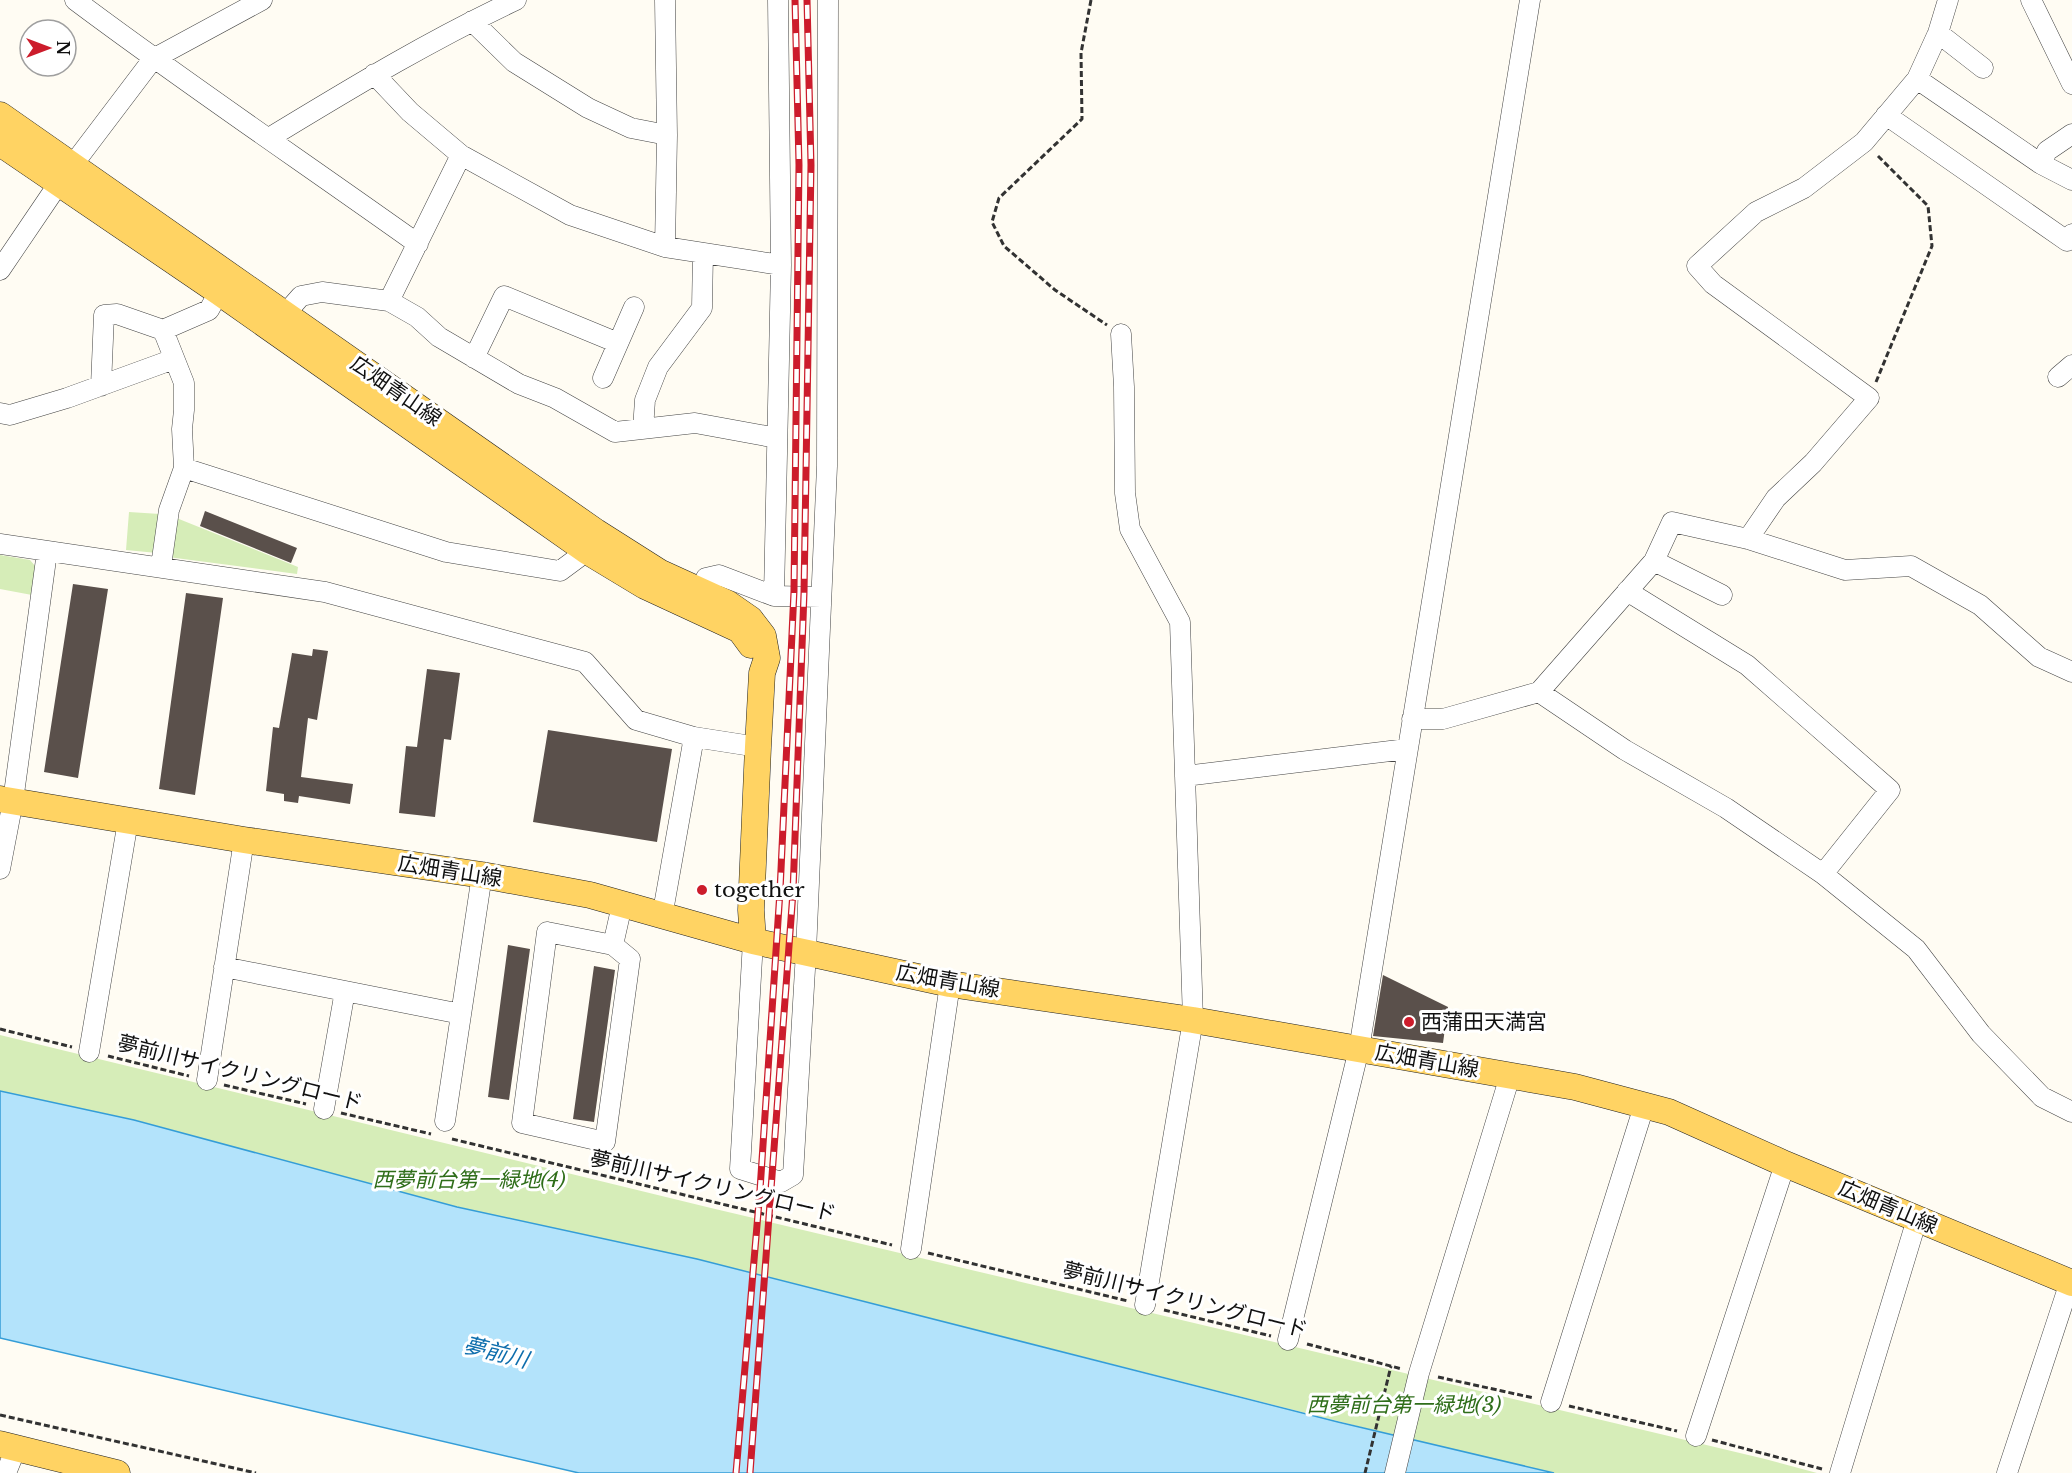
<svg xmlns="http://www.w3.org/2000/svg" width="2072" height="1473" font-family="'Libre Baskerville','Noto Sans JP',serif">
  <rect width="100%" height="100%" fill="#fffcf3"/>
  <!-- green -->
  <path fill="#d6edb8" d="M129,512L160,514L157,553L126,550Z
    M174,517L298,567L297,574L168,557Z
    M0,555L30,560L36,567L32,595L0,589Z
    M0,1035L711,1208L1765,1459L1817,1473H1554L1397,1436L697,1259L457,1207L135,1120L0,1091Z"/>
  <!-- water -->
  <path fill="#b3e3fb" stroke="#349dd7" stroke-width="1.5" d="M0,1091L134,1120L457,1207L697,1259L1338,1422L1554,1473H579L0,1338Z"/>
  <!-- building -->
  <path fill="#5a504b" d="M205,511L297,548L291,563L200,526Z
    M73,584L108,589L78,778L44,772Z
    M186,593L223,598L195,795L159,789Z
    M313,649L328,651L317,720L308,718L301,777L353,784L350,804L299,796L298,803L284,801V794L266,791L273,727L279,728L292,653L312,656Z
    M427,669L460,673L451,740L444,739L435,817L399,813L406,746L417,747Z
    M548,730L672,749L657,842L533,822Z
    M508,945L530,949L509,1100L488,1097Z
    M594,966L615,970L594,1122L573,1119Z
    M1383,975L1448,1007L1443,1043L1373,1036Z"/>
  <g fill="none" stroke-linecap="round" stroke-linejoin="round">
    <defs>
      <path id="minor" d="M75,0C187,84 303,162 418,244
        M2031,0L2072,84
        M472,21L514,62L588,108L631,128L667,135
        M1938,33L1983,68
        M374,74L410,112L461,155L570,215L665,247L781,265
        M1917,79L2041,164L2072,180
        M1886,115L2067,241L2072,234
        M269,138C350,89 430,40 516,0
        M2041,164L2047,151L2072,134
        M665,247L667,135L665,0
        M0,270L59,183L153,59L262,0
        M389,301L461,155
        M286,313L301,296L322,292L389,301L417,317L439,337L519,384L555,398L615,432L695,423L777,438
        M163,330L209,310L219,292
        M1121,334L1124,387L1125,493L1130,529L1180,622L1193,1020L1145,1305
        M474,358L504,296L618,343
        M2058,377L2072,365
        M603,378L634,307
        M101,386L104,315L117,314L163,330L184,383V410L182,429L184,468L169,510L161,566
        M0,413L10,415L67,398L174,359
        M643,429L645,400L658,367L702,308L703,253
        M184,468L446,552L560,571L587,551
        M1748,539L1776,498L1813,463L1869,398L1713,284L1697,266L1756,212L1804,188L1864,142L1917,79L1938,33L1948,0
        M0,544L325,592L585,662L636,720L694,737L758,747
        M1654,561L1722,595
        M701,590L706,578L719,575L774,596L821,597
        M1627,591L1747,665L1890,790L1823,874
        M774,596L781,265L778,0
        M1539,692L1625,750L1726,808L1823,874L1916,949L1981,1034L2042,1097L2072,1112
        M1412,719H1443L1539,692L1654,561L1672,522L1748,539L1845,570L1911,566L1980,605L2039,657L2072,672
        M1185,776L1407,749
        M0,869L13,801L47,552
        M662,917L694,737
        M547,932L613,945L630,959L605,1142L522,1123Z
        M753,941L740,1169L781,1182L793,1175L806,952L827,466L828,0
        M613,945L622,905
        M224,967L461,1014
        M89,1052L128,821
        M207,1080L244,840
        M324,1109L345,991
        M445,1121L482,875
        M911,1249L950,984
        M1288,1340L1359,1049L1530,0
        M1551,1402L1644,1106
        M1696,1436L1785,1164
        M6,1473L16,1448
        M1395,1473L1419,1373L1510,1076
        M1840,1473L1917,1219
        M2007,1473L2070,1282"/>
      <path id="major" d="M0,115L596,532L659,572L727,603L750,619L763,636L767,658L762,673L758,747L751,910L753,941
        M0,143L219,292L587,551L645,586L740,630L751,645
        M0,799L244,840L482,875L590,895L753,941L950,984L1193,1020L1575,1087L1669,1112L1785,1164L2072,1283
        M0,1444L117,1473"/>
    </defs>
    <!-- minor casing -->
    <use href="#minor" stroke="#434343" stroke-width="21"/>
    <!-- major casing -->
    <use href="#major" stroke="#212121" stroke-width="27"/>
    <!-- path -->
    <path stroke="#323232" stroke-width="3" stroke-dasharray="6 3" stroke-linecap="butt" d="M1091,0L1081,53L1082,119L999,198L992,222L1004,246L1055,290L1107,325
      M1876,382L1932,246L1928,206L1878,156
      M0,1029L72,1047
      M108,1056L189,1076
      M224,1085L306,1104
      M341,1113L431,1134
      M452,1139L892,1245
      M928,1253L1128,1301
      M1164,1310L1271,1336
      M1307,1344L1402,1369
      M1438,1377L1534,1398
      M1569,1406L1677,1431
      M0,1415L256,1473
      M1712,1440L1822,1469
      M1365,1473L1391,1366"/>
    <!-- minor -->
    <use href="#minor" stroke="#fff" stroke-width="20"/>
    <!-- major -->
    <use href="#major" stroke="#ffd363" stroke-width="26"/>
    <defs>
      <path id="rail" d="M736,1473L760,1190L780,891L794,591L799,165L795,0
        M750,1473L793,892L804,593L811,165L807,0"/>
    </defs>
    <!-- rail casing -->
    <use href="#rail" stroke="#cc1c2b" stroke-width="7"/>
    <!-- rail -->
    <use href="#rail" stroke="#fff" stroke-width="4.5" stroke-dasharray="14" stroke-linecap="butt"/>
  </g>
  <!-- markers -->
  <g fill="#cc1c2b" stroke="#fff" stroke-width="2">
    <circle cx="702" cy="890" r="6"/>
    <circle cx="1409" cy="1022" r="6"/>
  </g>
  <g text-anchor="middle" stroke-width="6" stroke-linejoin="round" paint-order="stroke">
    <!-- street labels -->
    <g font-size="21" fill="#101010" stroke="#fff">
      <text transform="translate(396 391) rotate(35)" y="7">広畑青山線</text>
      <text transform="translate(450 871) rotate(9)" y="7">広畑青山線</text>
      <text transform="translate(948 981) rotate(10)" y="7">広畑青山線</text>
      <text transform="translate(1427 1061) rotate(10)" y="7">広畑青山線</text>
      <text transform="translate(240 1073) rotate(14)" y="7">夢前川サイクリングロード</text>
      <text transform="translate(713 1186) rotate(13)" y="7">夢前川サイクリングロード</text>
      <text transform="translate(1888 1207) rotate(23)" y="7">広畑青山線</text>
      <text transform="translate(1185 1300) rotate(14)" y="7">夢前川サイクリングロード</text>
    </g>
    <!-- poi labels -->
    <g font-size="21" fill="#101010" stroke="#fff" text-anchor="start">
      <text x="714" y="897">together</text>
      <text x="1421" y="1029">西蒲田天満宮</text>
    </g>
    <!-- park labels -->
    <g font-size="21" font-style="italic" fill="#2f6e1a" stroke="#fff">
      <text x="469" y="1187">西夢前台第一緑地(4)</text>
      <text x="1404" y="1412">西夢前台第一緑地(3)</text>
    </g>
    <!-- water labels -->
    <g font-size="22" font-style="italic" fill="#0e6ead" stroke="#fff">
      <text transform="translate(496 1352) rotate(14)" y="8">夢前川</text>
    </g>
  </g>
  <!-- north arrow -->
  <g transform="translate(48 48) rotate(90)"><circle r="28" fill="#ffffff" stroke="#9f9f9f" stroke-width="1.5"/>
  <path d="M0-4.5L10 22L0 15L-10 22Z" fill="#cc1c2b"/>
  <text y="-9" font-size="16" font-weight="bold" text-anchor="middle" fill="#101010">N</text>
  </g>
</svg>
